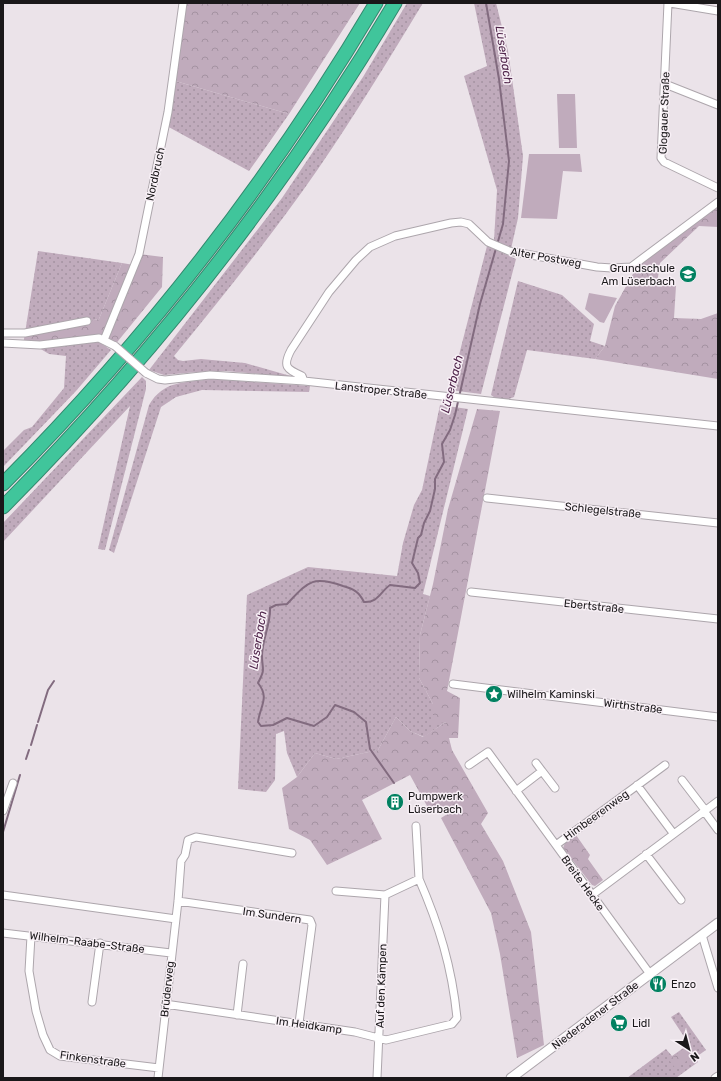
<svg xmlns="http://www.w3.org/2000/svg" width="721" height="1081" font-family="Rubik,sans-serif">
  <defs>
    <pattern id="grass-dots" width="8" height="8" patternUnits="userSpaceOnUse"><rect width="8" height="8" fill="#c0abbc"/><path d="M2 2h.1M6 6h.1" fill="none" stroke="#a492a1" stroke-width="1.8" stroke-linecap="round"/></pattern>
    <pattern id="forest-crowns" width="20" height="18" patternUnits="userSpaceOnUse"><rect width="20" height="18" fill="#c0abbc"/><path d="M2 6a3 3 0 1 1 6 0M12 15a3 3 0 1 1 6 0" fill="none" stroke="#a492a1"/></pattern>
  </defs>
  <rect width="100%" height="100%" fill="#ebe3e9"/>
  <!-- grass -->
  <path fill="url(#grass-dots)" d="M407,3H423C389,59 355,115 318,169C273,234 224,295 174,356L178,360L183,361L201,359L245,363L294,377L226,371L197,372L164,375L149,370L282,198L363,77Z
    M474,3H496L508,51L523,156L518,218L511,249L494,240L497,190L464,76L487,66Z
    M172,80L289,114L249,171L165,125Z
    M487,246L516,259L481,394L450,390Z
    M38,251L122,263L99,319L25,333Z
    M518,281L562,295L594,324L590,341L605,346L595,359L527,350L514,397L501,402L491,395Z
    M86,342H99L111,350L76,391L3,467V451L24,430L32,427L64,388L66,356L49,354L39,348Z
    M142,377L146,381V389L105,550L98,549L130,406L3,542V523Z
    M211,379L310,386L309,392L202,390L176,397L161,407L114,553L109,550L149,405C164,380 184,383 211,379Z
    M440,405L468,409L423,594L430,596L420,635L419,678L433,704V723L447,721L424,737L410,731L396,717L378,750L336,759L315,753L297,777L287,753L284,731L276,734L275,780L266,792L238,789L247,595L308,567L397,576L403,543L414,505L422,490Z
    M679,1012L706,1050L696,1057L698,1062L676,1078H627L666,1049L672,1056L689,1044L671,1017Z"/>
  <!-- forest -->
  <path fill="url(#forest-crowns)" d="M184,3H360L289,114L172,80Z
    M718,205V227L699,226L660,263L657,284L676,286L674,318L701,319L718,313V379L595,359L605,346L615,306L634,272L652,253Z
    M139,254L163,257L162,287L114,346L104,340L23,345L25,333L99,319L122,263L134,265Z
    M477,409L500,411L447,691L460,698L458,738H449L452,750L488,813L481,824L503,861L531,932L544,1045L517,1058L500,954L491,913L441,818L449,813L427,806L410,775L362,800L382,839L327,865L310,840L289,829L282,788L297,777L315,753L336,759L378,750L396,717L410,731L423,737L446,722L433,724V704L419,678L420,635L433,584L448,509Z
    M576,835L590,855L588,859L603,880L595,886L592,885L563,848L565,843Z
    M686,1047L693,1056L676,1069L669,1060Z"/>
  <!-- pitch -->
  <path fill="#c0abbc" d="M557,94H575L577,148H559Z
    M529,154H580L582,172L563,171L557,219L521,218Z
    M589,293L617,298L604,323L600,322L585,309Z"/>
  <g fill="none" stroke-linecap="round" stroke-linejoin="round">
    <!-- stream -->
    <path stroke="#826b7f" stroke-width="2" d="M38,722L48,690L54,681
      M31,745L37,725
      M26,759L29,750
      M394,783L370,749L366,722L354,712L335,705L327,717L314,726L287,718L273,725L261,726L258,722C260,706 270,698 258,683C266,668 262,670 262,656C262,639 271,624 270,608L276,605L287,604C308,582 312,575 343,586C354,589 359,592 364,602C378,603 380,592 390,585L415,588L420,583L418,573L412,563L418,538L421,535L424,523L430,511L435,489V479L444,462L442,444L450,430L455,415L480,304L503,224L506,192L509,161L499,79L486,3
      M3,832L20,775"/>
    <defs>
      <path id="minor" d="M668,3L661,158L664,162L718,188
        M670,3L718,11
        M665,84L718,105
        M3,333H25L87,321
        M104,340L139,254L168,112L183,3
        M3,343L40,345L99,338L115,346
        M146,373L158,379L165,380L210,375L304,381L718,426
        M304,381L302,376C287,369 282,367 291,350L329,292L356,260L370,247L395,236L451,223L461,222L469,224L488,242L509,251L597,267L612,268L631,267L718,202
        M487,498L718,523
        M471,592L718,619
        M453,684L718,717
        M469,765L488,752L650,974
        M542,771L555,788
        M682,780L705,810
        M637,785L673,833
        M516,791L542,771L536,763
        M3,811L13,783
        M704,811L718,830
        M556,845L665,765
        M646,854L681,900
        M336,891L385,895L419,879L416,826
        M3,895L176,919
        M592,895L718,801
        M178,901L310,920L312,925L299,1023
        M3,933L171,953
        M702,935L718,988
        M31,936L29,971L36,1011L43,1035L50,1050L60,1056L159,1068
        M92,1002L100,943
        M165,1004L355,1032L386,1040L452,1024L457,1018C452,967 439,925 419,879
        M237,1015L243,964
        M158,1078L178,901L181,861L185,855L188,840L196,837L292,853
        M377,1078L385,895
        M715,1078L718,1076"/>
      <path id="tertiary" d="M511,1078L718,923"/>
      <path id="motorway" d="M3,484C147,339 272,179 376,3
        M3,507C155,354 285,189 395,3"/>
    </defs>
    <!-- minor casing -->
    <use href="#minor" stroke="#ada6ac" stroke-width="9"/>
    <!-- tertiary casing -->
    <use href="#tertiary" stroke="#ada6ac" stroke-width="11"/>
    <!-- motorway casing -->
    <use href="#motorway" stroke="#33886e" stroke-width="15"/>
    <!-- minor -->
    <use href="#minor" stroke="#fff" stroke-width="7"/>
    <!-- tertiary -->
    <use href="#tertiary" stroke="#fff" stroke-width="9"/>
    <!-- motorway -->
    <use href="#motorway" stroke="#40c59b" stroke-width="13"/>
    <defs>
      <path id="minor-bridge" d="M115,346L146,373"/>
    </defs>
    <!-- minor-bridge casing -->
    <use href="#minor-bridge" stroke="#ada6ac" stroke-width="9" stroke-linecap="butt"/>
    <!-- minor-bridge -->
    <use href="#minor-bridge" stroke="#fff" stroke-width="7"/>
  </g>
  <!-- icons -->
  <defs>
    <symbol id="school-disc" viewBox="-11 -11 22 22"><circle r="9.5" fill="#028161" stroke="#f8f0f6"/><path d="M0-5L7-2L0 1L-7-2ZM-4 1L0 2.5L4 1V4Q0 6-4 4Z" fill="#fff"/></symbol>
    <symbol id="sight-disc" viewBox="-11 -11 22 22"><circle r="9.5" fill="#028161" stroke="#f8f0f6"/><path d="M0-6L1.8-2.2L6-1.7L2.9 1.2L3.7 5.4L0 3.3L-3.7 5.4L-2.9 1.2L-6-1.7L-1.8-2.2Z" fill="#fff"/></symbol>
    <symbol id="building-disc" viewBox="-11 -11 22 22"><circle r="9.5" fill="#028161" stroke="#f8f0f6"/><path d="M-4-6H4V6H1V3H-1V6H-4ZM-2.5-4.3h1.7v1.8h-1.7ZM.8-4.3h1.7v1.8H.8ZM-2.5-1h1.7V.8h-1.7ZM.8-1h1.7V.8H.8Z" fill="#fff"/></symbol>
    <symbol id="restaurant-disc" viewBox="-11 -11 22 22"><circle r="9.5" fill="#028161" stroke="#f8f0f6"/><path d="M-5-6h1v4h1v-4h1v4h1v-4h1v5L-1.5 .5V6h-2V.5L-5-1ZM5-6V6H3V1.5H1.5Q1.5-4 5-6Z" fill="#fff"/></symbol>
    <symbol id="supermarket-disc" viewBox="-11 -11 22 22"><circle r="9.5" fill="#028161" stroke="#f8f0f6"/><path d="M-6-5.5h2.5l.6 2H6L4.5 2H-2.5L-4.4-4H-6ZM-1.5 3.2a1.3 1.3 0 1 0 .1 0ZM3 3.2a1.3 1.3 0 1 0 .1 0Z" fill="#fff"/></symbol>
  </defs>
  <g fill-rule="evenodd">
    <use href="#school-disc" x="678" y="264" width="20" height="20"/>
    <use href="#sight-disc" x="484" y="684" width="20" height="20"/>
    <use href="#building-disc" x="385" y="792" width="20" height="20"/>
    <use href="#restaurant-disc" x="648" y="974" width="20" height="20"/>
    <use href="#supermarket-disc" x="609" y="1013" width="20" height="20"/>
  </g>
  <g text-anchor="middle" stroke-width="3" stroke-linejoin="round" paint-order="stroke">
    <!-- street labels -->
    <g font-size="11" fill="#1a181a" stroke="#f8f0f6">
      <text transform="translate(664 113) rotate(-88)" y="4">Glogauer Straße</text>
      <text transform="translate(155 174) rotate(-78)" y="4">Nordbruch</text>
      <text transform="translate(546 257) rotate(10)" y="4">Alter Postweg</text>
      <text transform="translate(381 390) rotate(6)" y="4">Lanstroper Straße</text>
      <text transform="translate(603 510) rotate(6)" y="4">Schlegelstraße</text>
      <text transform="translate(594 606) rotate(6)" y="4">Ebertstraße</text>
      <text transform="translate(633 706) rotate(7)" y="4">Wirthstraße</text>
      <text transform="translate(596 815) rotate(-36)" y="4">Himbeerenweg</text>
      <text transform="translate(583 883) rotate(54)" y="4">Breite Hecke</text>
      <text transform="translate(272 915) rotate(8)" y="4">Im Sundern</text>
      <text transform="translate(87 942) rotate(7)" y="4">Wilhelm-Raabe-Straße</text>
      <text transform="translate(381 986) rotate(-88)" y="4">Auf den Kämpen</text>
      <text transform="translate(167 989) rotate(-84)" y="4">Brüderweg</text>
      <text transform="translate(595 1015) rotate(-37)" y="4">Niederadener Straße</text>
      <text transform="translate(309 1025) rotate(8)" y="4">Im Heidkamp</text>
      <text transform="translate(93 1059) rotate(8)" y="4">Finkenstraße</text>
    </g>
    <!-- poi labels -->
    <g font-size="11" fill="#1a181a" stroke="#f8f0f6" text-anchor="start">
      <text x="675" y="272" text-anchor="end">Grundschule<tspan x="675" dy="13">Am Lüserbach</tspan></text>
      <text x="507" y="698">Wilhelm Kaminski</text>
      <text x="408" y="800">Pumpwerk<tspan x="408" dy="13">Lüserbach</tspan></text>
      <text x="671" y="988">Enzo</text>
      <text x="632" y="1027">Lidl</text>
    </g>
    <!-- water labels -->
    <g font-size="12" font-style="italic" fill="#4e2349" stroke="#f8f0f6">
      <text transform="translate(504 55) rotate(81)" y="4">Lüserbach</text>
      <text transform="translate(452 384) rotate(-76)" y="4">Lüserbach</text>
      <text transform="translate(258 640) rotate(-81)" y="4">Lüserbach</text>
    </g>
  </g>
  <!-- border -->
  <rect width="721" height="1081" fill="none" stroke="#1a181a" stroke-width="8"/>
  <!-- north arrow -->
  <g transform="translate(689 1049) rotate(144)" stroke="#f8f0f6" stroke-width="3" paint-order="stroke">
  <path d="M0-3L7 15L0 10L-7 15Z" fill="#1a181a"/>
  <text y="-6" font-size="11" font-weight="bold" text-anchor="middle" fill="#1a181a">N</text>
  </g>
</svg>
